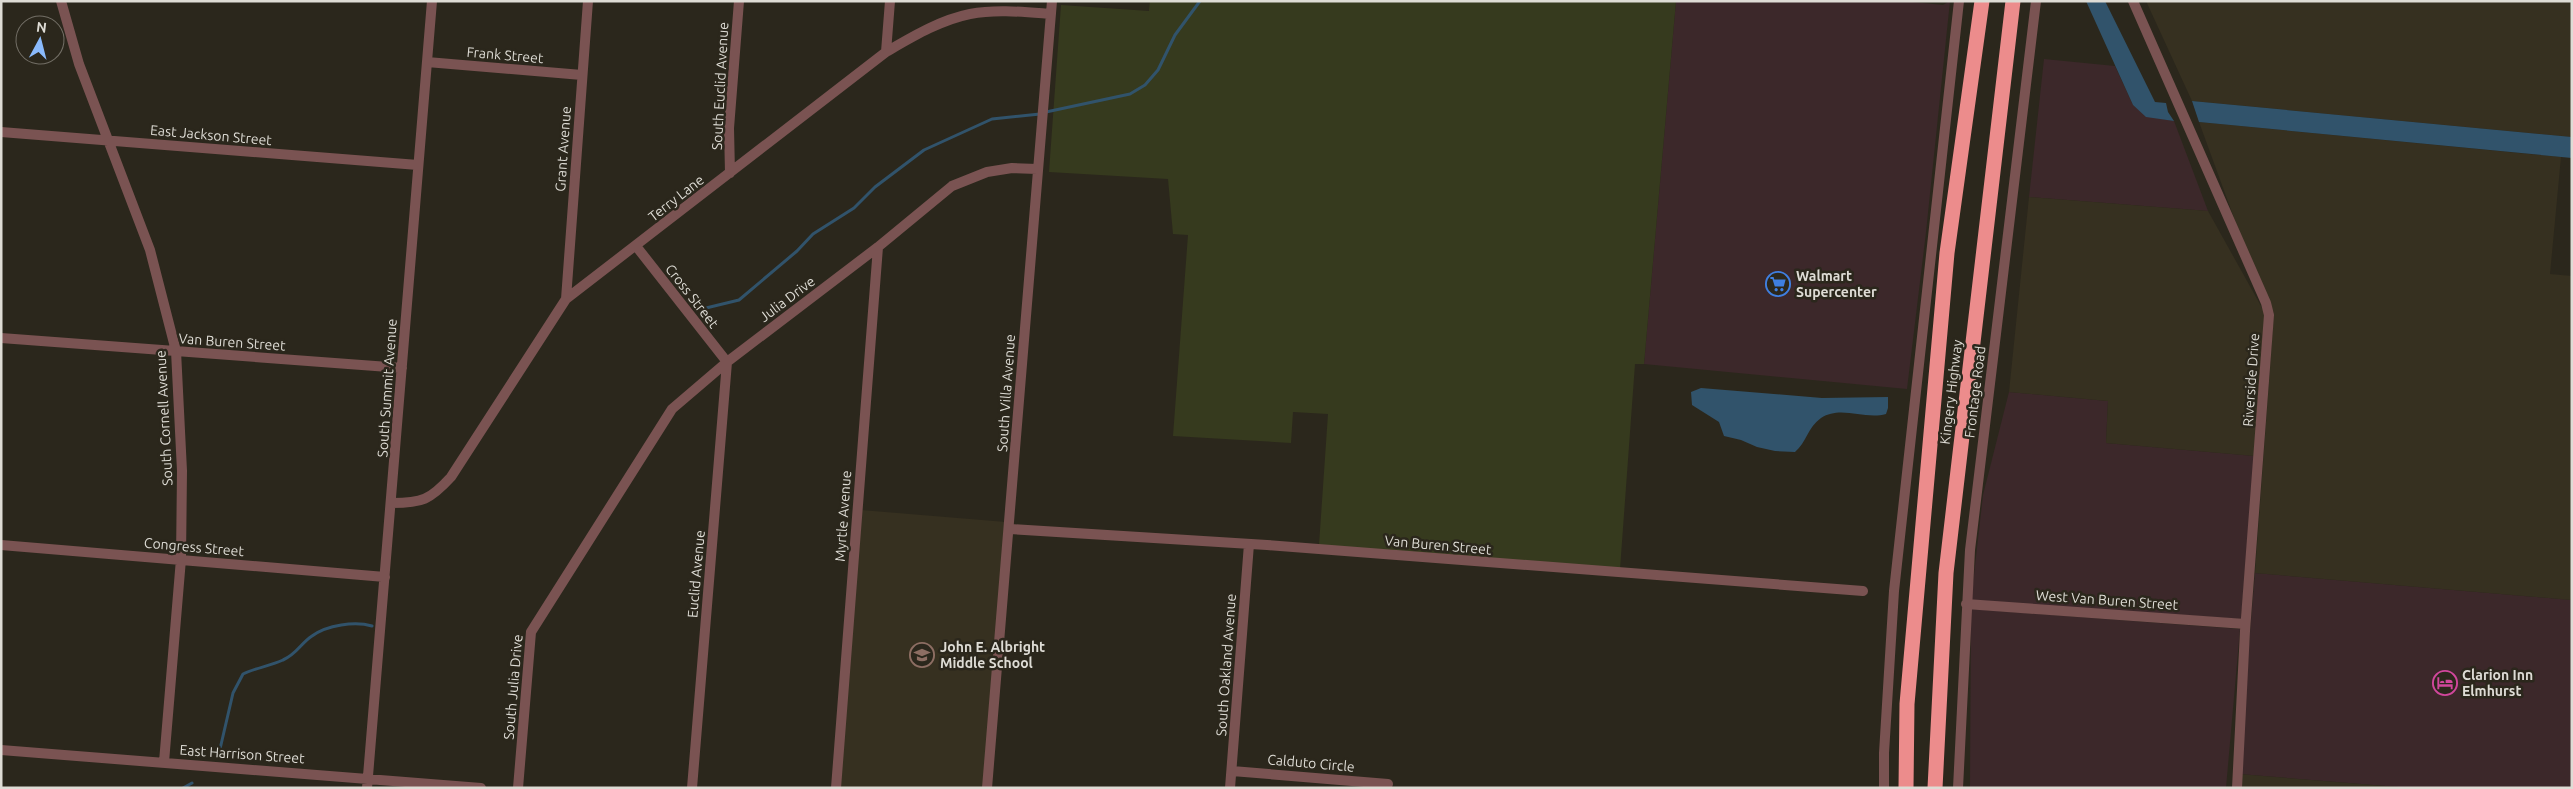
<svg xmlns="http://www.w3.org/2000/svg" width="2573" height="789" font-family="Ubuntu,sans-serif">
  <rect width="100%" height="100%" fill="#2b271c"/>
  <!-- commercial -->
  <path fill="#3c282a" d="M1676,1H1903L1943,5L1950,1L1926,232L1907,389L1644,364Z
    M2044,59L2115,66L2133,105L2146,116L2174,121L2208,211L2029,197Z
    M2009,392L2108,401L2106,443L2255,456L2241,619L1971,601L1983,495Z
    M2255,573L2572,600V788H2410L2238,774Z
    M1971,609L2240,629L2226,788H1970Z"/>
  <!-- built -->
  <path fill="#363020" d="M2146,1H2572V137L2192,101Z
    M2199,122L2561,157L2550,274L2572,276V600L2255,573L2274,313L2245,248Z
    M2029,197L2208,211L2266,315L2255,456L2106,443L2108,401L2009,392Z
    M861,510L1006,522L983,788H840Z
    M2238,774L2410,788H2237Z"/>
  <!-- green -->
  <path fill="#363a1e" d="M1150,1H1676L1644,364H1635L1620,569L1319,545L1328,414L1293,412L1291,443L1173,436L1188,235L1173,234L1168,179L1049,172L1061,5L1149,11Z"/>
  <!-- water -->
  <path fill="#31536b" d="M2086,1H2105L2155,102L2166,103L2168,112L2174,121L2146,117L2133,105Z
    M2192,101L2572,137V158L2199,122Z
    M1701,388L1822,398L1888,397V408L1886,414C1864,420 1841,405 1821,418C1808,427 1806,443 1795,452L1775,451L1757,447L1741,440L1724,436L1719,422L1692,405L1691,392Z"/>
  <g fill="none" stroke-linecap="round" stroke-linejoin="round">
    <!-- stream -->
    <path stroke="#31536b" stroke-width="3" d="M1046,112L1130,94L1145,85L1158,70L1175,35L1200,1
      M706,308L739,300L797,251L813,234L854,208L875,187L924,150L992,119L1040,114
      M220,749L233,693L243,674C255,668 270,666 283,660C297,654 301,643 312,636C327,625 355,621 372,626
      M183,788L192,783"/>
    <!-- minor -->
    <path stroke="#7a5352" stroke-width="10" d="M61,1L79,64L150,250L176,351L182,471L181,559L164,762
      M2133,1L2266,303L2269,315L2245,631L2237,788
      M886,52L890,1
      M427,62L582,75
      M1,132L418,165
      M730,173L729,128L739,1
      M636,246L727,362L692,788
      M566,299L588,1
      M1,338L402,368
      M392,503C422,503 430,500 451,477L566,299L886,52C912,37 940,20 970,14C996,9 1024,12 1051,14
      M1010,529L1267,545L1863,591
      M1,545L385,577
      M1966,604L2245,624
      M1,750L481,788
      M1232,771L1388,784
      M367,788L432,1
      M518,788L531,632L672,409L727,362L878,247L952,186L987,172L1012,168L1037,169
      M836,788L878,247
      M987,788L1052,1
      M1230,788L1249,544
      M1884,788V753L1894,591L1959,1
      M1958,788L1970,550L2036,1"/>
    <!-- highway -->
    <path stroke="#ec8c8c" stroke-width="15" d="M1906,788L1907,704L1947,253L1982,1
      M1935,788L1946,573L2013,1"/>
  </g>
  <!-- icons -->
  <defs>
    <symbol id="supermarket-ring" viewBox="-11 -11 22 22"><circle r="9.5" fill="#2b271c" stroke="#3f7fe0" stroke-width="1.5"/><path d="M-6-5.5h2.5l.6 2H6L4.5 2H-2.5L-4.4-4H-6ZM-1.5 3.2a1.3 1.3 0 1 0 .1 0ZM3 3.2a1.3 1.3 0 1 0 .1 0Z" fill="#3f7fe0"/></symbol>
    <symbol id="school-ring" viewBox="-11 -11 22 22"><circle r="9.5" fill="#2b271c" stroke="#8d6e63" stroke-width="1.5"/><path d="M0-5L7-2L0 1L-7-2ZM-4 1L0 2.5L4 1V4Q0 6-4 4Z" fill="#8d6e63"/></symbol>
    <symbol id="hotel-ring" viewBox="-11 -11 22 22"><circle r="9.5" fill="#2b271c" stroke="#d1479c" stroke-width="1.5"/><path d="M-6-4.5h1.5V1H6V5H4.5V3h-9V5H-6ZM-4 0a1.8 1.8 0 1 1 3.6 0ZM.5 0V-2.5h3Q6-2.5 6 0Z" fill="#d1479c"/></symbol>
  </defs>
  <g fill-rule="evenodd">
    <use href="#supermarket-ring" x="1764" y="270" width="28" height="28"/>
    <use href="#school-ring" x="908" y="641" width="28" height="28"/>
    <use href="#hotel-ring" x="2431" y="669" width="28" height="28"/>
  </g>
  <g text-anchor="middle" stroke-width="5" stroke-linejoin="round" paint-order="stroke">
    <!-- street labels -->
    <g font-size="14" fill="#dedcd5" stroke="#2b271c">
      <text transform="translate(505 55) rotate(5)" y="5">Frank Street</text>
      <text transform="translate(720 86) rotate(-87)" y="5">South Euclid Avenue</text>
      <text transform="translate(211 135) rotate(5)" y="5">East Jackson Street</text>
      <text transform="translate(563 149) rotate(-86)" y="5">Grant Avenue</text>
      <text transform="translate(676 198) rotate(-38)" y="5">Terry Lane</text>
      <text transform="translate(692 296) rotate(52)" y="5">Cross Street</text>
      <text transform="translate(787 299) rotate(-37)" y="5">Julia Drive</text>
      <text transform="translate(232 342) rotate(4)" y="5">Van Buren Street</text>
      <text transform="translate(2251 380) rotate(-86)" y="5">Riverside Drive</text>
      <text transform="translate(387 388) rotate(-86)" y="5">South Summit Avenue</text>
      <text transform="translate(1951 392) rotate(-83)" y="5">Kingery Highway</text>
      <text transform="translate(1975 392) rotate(-83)" y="5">Frontage Road</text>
      <text transform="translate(1006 393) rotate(-86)" y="5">South Villa Avenue</text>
      <text transform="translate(164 418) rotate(-93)" y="5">South Cornell Avenue</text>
      <text transform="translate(843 516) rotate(-86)" y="5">Myrtle Avenue</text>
      <text transform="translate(1438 545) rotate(5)" y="5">Van Buren Street</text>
      <text transform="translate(194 547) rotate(5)" y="5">Congress Street</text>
      <text transform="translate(696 574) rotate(-85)" y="5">Euclid Avenue</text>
      <text transform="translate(2107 600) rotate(4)" y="5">West Van Buren Street</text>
      <text transform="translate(1226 665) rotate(-86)" y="5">South Oakland Avenue</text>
      <text transform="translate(513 687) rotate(-85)" y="5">South Julia Drive</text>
      <text transform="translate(242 754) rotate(4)" y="5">East Harrison Street</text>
      <text transform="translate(1311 763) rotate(5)" y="5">Calduto Circle</text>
    </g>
    <!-- poi labels -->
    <g font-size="14" font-weight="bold" fill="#dedcd5" stroke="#2b271c" text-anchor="start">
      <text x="1796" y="281">Walmart<tspan x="1796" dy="16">Supercenter</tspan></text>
      <text x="940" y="652">John E. Albright<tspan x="940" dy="16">Middle School</tspan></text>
      <text x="2462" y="680">Clarion Inn<tspan x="2462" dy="16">Elmhurst</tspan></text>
    </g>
  </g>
  <!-- border -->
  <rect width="2573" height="789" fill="none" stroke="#dedcd5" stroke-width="5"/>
  <!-- north arrow -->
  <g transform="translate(40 40) rotate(7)"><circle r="24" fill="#2b271c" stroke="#736f66"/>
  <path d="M0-4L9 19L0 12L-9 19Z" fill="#8abafc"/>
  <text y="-8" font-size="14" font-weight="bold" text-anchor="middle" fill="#dedcd5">N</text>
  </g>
</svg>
